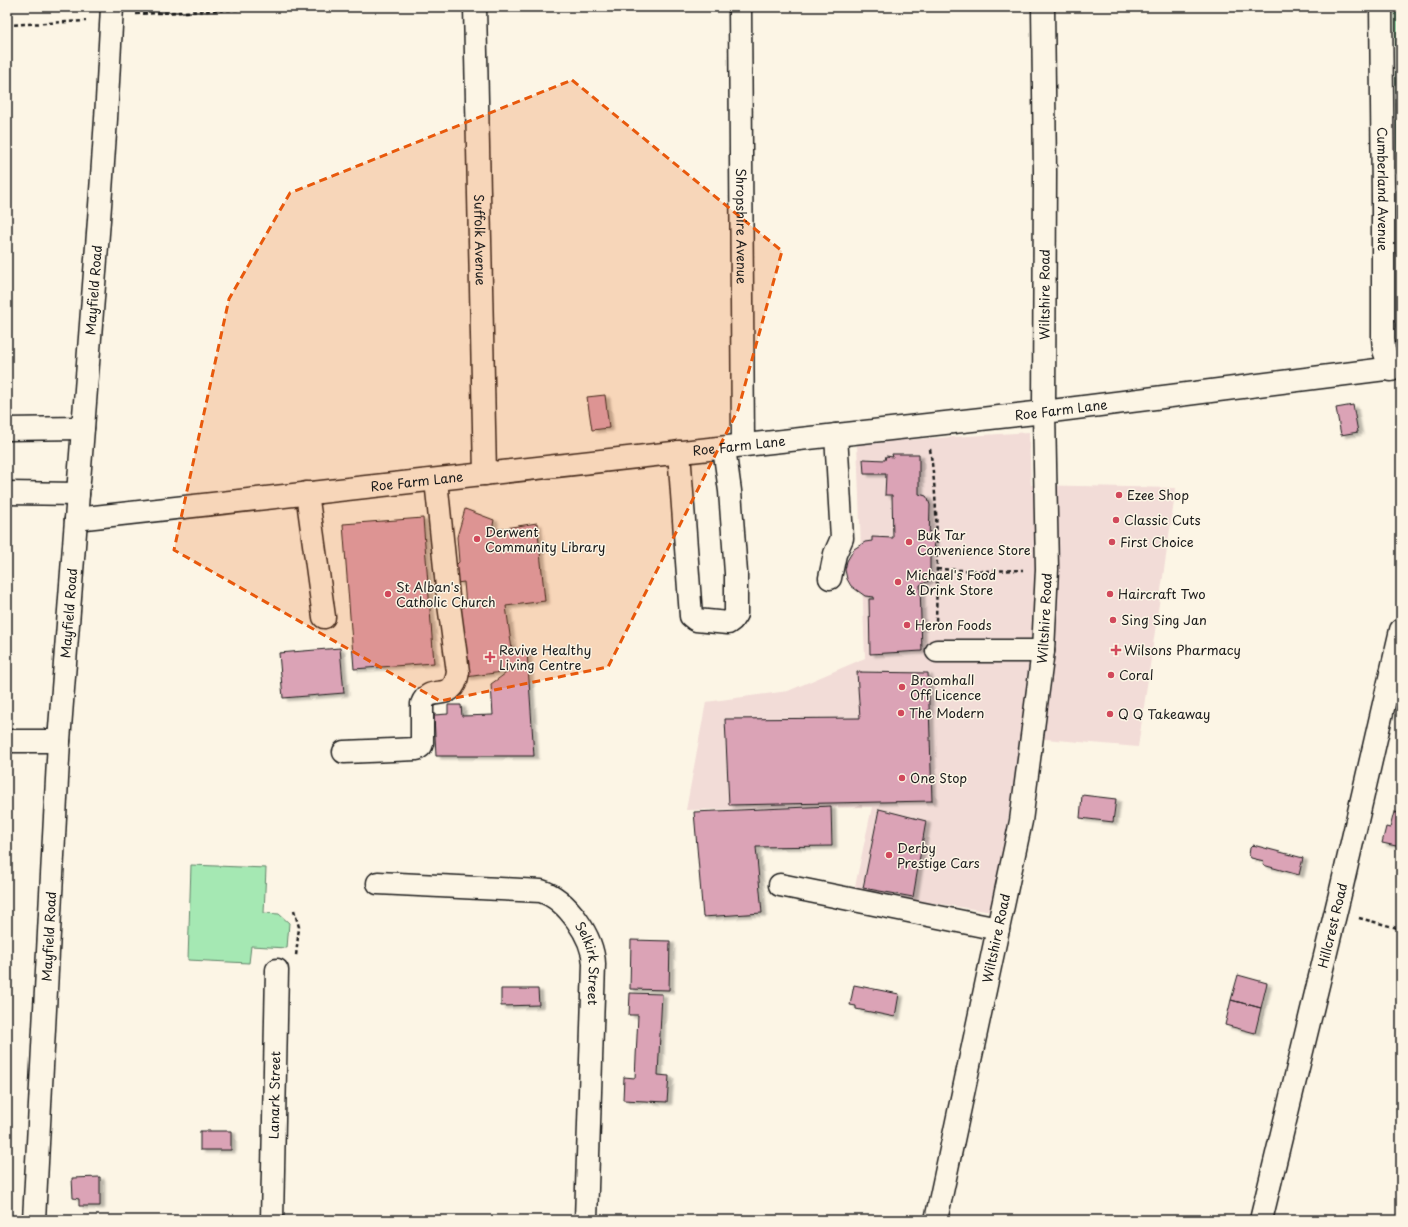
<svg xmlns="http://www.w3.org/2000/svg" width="1408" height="1227" font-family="'Playpen Sans',sans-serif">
  <defs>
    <filter id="shadow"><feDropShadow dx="4.5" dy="2.5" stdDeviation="1" flood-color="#0004"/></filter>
  </defs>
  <rect width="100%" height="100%" fill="#fcf5e5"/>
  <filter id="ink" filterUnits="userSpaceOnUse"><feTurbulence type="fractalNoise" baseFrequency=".025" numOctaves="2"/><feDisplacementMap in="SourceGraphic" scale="8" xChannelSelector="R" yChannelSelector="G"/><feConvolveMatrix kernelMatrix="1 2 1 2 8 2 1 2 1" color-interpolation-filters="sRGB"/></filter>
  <g filter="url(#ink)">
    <!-- built -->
    <path fill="#f2dcd7" d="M1029,432L1031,485L1176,488L1138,747L1022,737L993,912L854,891L872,807L686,810L706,702L788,691L865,658L857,443Z"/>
    <!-- green -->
    <path fill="#a5e8b3" stroke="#608268" d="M1395,7H1401V289L1397,166Z
      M191,865L266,868L264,913L279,914L289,923L287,948L251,946L249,963L188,960Z"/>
    <!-- building -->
    <path fill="#dba3b6" stroke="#1c1c1c" filter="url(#shadow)" d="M605,395L609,428L592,430L587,397Z
      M1353,405L1358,432L1341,435L1336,408Z
      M892,454H919V494L926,496L928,499L930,505L929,541H934L935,551L930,550V575L929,581L920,585L922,651L870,654L869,599H874V597L865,596L851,586L847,579L845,570L847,561L854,549L865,542L872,541V537L893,538L892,495H885L886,474H864L863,459L885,460L886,456L893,457Z
      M465,509L494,520L492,530L537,523L545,601L506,606L512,650L527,651L534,756H436L434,715L448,714V705H461L462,716L493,715L491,684L509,671L466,677L461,608L466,606L464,582L457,583L456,565L459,562L457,537Z
      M423,518L434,663L354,669L343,524Z
      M340,648L344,693L283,698L279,653Z
      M857,672L928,673L932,801L729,805L725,719L860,718Z
      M1082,795L1116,799L1113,822L1080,818Z
      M831,806L832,846L756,847L762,913L703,917L694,812Z
      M879,809L926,821L913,897L863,888Z
      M1394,812L1401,813V847L1382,843L1386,827L1390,828Z
      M1253,845L1303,858L1299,875L1263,865L1264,861L1251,858L1249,855L1250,848Z
      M631,940L670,941L669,990L630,989Z
      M1238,975L1267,983L1261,1008L1231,1000Z
      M854,985L899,994L895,1017L856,1009V1006L850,1005Z
      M501,989H538L539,1005L501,1006Z
      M630,993L662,994L658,1075L669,1076L667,1102L623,1100L624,1077L635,1078L638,1015H629Z
      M1231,1000L1261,1008L1255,1033L1225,1025Z
      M200,1131H231V1150H200Z
      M100,1177V1206H79V1199L73,1198L72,1178Z"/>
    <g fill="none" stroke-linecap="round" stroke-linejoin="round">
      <defs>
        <g id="minor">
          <path id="s1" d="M475,7L485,474"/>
          <path id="s2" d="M740,7L743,445"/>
          <path id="s3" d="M1381,7L1383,197V338L1384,350L1391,370"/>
          <path d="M7,429L83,428"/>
          <path d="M679,452L691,616L696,620L728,623L732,620L736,614V573L730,491L724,448"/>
          <path d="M7,493L78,494"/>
          <path d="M307,493L324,617"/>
          <path id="s4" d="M76,519L1044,412L1401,367"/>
          <path d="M830,578L835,554L842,538L836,435"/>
          <path d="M937,651H1043"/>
          <path d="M7,741H59"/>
          <path d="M344,752L417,749L421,746L422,743V704C430,682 453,706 458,672L448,597L436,480"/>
          <path id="s5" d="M378,883L541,891C567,899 593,937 594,964L586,1220"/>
          <path d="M780,885L998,929"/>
          <path id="s6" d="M34,1220L59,741L99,220L106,119L112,7"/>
          <path id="s7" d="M272,1220L277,970"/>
          <path id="s8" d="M936,1220L1021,821L1043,651L1047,569L1044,412L1045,172L1043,7"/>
          <path id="s9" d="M1261,1220L1341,890L1401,630"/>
        </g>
      </defs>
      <!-- minor casing -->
      <use href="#minor" stroke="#1c1c1c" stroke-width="25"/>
      <!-- path -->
      <path stroke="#1c1c1c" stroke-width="2.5" stroke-dasharray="4 3" stroke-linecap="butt" d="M136,14L300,7
        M7,25L86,21
        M930,449C939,507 937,567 936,626
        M937,569L983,571L1023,570
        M294,910L299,927L296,956
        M1359,918L1401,929"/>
      <!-- minor -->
      <use href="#minor" stroke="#fcf5e5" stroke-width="22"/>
    </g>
  </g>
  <!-- marked area -->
  <path fill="#e8590c" fill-opacity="0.2" stroke="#e8590c" stroke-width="3" stroke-dasharray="8 5" stroke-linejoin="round" d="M572,80L782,251L738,410L608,667L440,701L174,550L229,299L290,193Z"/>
  <!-- markers -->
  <g fill="#d1495b" stroke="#fcf5e5" stroke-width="1.5">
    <circle cx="1119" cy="495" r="4"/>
    <circle cx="1116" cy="520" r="4"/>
    <circle cx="477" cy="539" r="4"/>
    <circle cx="909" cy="542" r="4"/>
    <circle cx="1112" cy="542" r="4"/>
    <circle cx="898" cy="582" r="4"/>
    <circle cx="388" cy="594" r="4"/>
    <circle cx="1110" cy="594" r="4"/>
    <circle cx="1113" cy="620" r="4"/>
    <circle cx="907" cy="625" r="4"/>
    <path d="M1114 644h4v4h4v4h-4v4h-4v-4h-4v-4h4z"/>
    <path d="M488 651h4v4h4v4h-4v4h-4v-4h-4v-4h4z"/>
    <circle cx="1111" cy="675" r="4"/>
    <circle cx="902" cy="687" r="4"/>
    <circle cx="901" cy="713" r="4"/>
    <circle cx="1110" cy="714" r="4"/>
    <circle cx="902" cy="778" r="4"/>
    <circle cx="889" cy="855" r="4"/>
  </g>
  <g text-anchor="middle" stroke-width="3" stroke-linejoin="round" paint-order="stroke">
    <!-- street labels -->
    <g font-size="13" fill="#1c1c1c" stroke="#fcf5e5">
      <text dy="5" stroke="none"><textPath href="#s3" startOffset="182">Cumberland Avenue</textPath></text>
      <text dy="5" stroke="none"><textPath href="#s2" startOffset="219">Shropshire Avenue</textPath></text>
      <text dy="5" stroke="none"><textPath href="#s1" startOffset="233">Suffolk Avenue</textPath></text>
      <text dy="5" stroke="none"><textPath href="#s6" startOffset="932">Mayfield Road</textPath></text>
      <text dy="5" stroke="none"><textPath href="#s8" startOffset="936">Wiltshire Road</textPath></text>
      <text dy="5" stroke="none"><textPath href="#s4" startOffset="991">Roe Farm Lane</textPath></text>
      <text dy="5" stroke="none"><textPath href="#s4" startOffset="667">Roe Farm Lane</textPath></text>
      <text dy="5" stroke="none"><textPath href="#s4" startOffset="343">Roe Farm Lane</textPath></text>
      <text dy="5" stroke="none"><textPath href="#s6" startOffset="608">Mayfield Road</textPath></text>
      <text dy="5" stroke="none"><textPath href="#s8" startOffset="612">Wiltshire Road</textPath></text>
      <text dy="5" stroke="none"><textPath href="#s9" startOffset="303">Hillcrest Road</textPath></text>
      <text dy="5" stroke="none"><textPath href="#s6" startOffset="284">Mayfield Road</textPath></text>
      <text dy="5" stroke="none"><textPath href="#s8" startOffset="288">Wiltshire Road</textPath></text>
      <text dy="5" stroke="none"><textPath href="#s5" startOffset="256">Selkirk Street</textPath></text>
      <text dy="5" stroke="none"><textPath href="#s7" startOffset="125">Lanark Street</textPath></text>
    </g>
    <!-- poi labels -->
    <g font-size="13" fill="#1c1c1c" stroke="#fcf5e5" text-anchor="start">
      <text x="1127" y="500">Ezee Shop</text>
      <text x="1124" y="525">Classic Cuts</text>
      <text x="485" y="537">Derwent<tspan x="485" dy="15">Community Library</tspan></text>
      <text x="917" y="540">Buk Tar<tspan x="917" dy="15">Convenience Store</tspan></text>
      <text x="1120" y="547">First Choice</text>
      <text x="906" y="580">Michael's Food<tspan x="906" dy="15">&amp; Drink Store</tspan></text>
      <text x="396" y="592">St Alban's<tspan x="396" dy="15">Catholic Church</tspan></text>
      <text x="1118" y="599">Haircraft Two</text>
      <text x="1121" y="625">Sing Sing Jan</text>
      <text x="915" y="630">Heron Foods</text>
      <text x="499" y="655">Revive Healthy<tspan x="499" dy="15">Living Centre</tspan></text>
      <text x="1124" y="655">Wilsons Pharmacy</text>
      <text x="1119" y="680">Coral</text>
      <text x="910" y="685">Broomhall<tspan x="910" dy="15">Off Licence</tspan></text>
      <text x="909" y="718">The Modern</text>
      <text x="1118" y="719">Q Q Takeaway</text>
      <text x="910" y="783">One Stop</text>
      <text x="897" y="853">Derby<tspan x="897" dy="15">Prestige Cars</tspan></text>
    </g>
  </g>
  <!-- margin -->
  <rect width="1408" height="1227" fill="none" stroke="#fcf5e5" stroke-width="24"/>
  <rect x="12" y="12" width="1384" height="1203" fill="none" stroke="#1c1c1c" stroke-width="1.5" filter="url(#ink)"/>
</svg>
